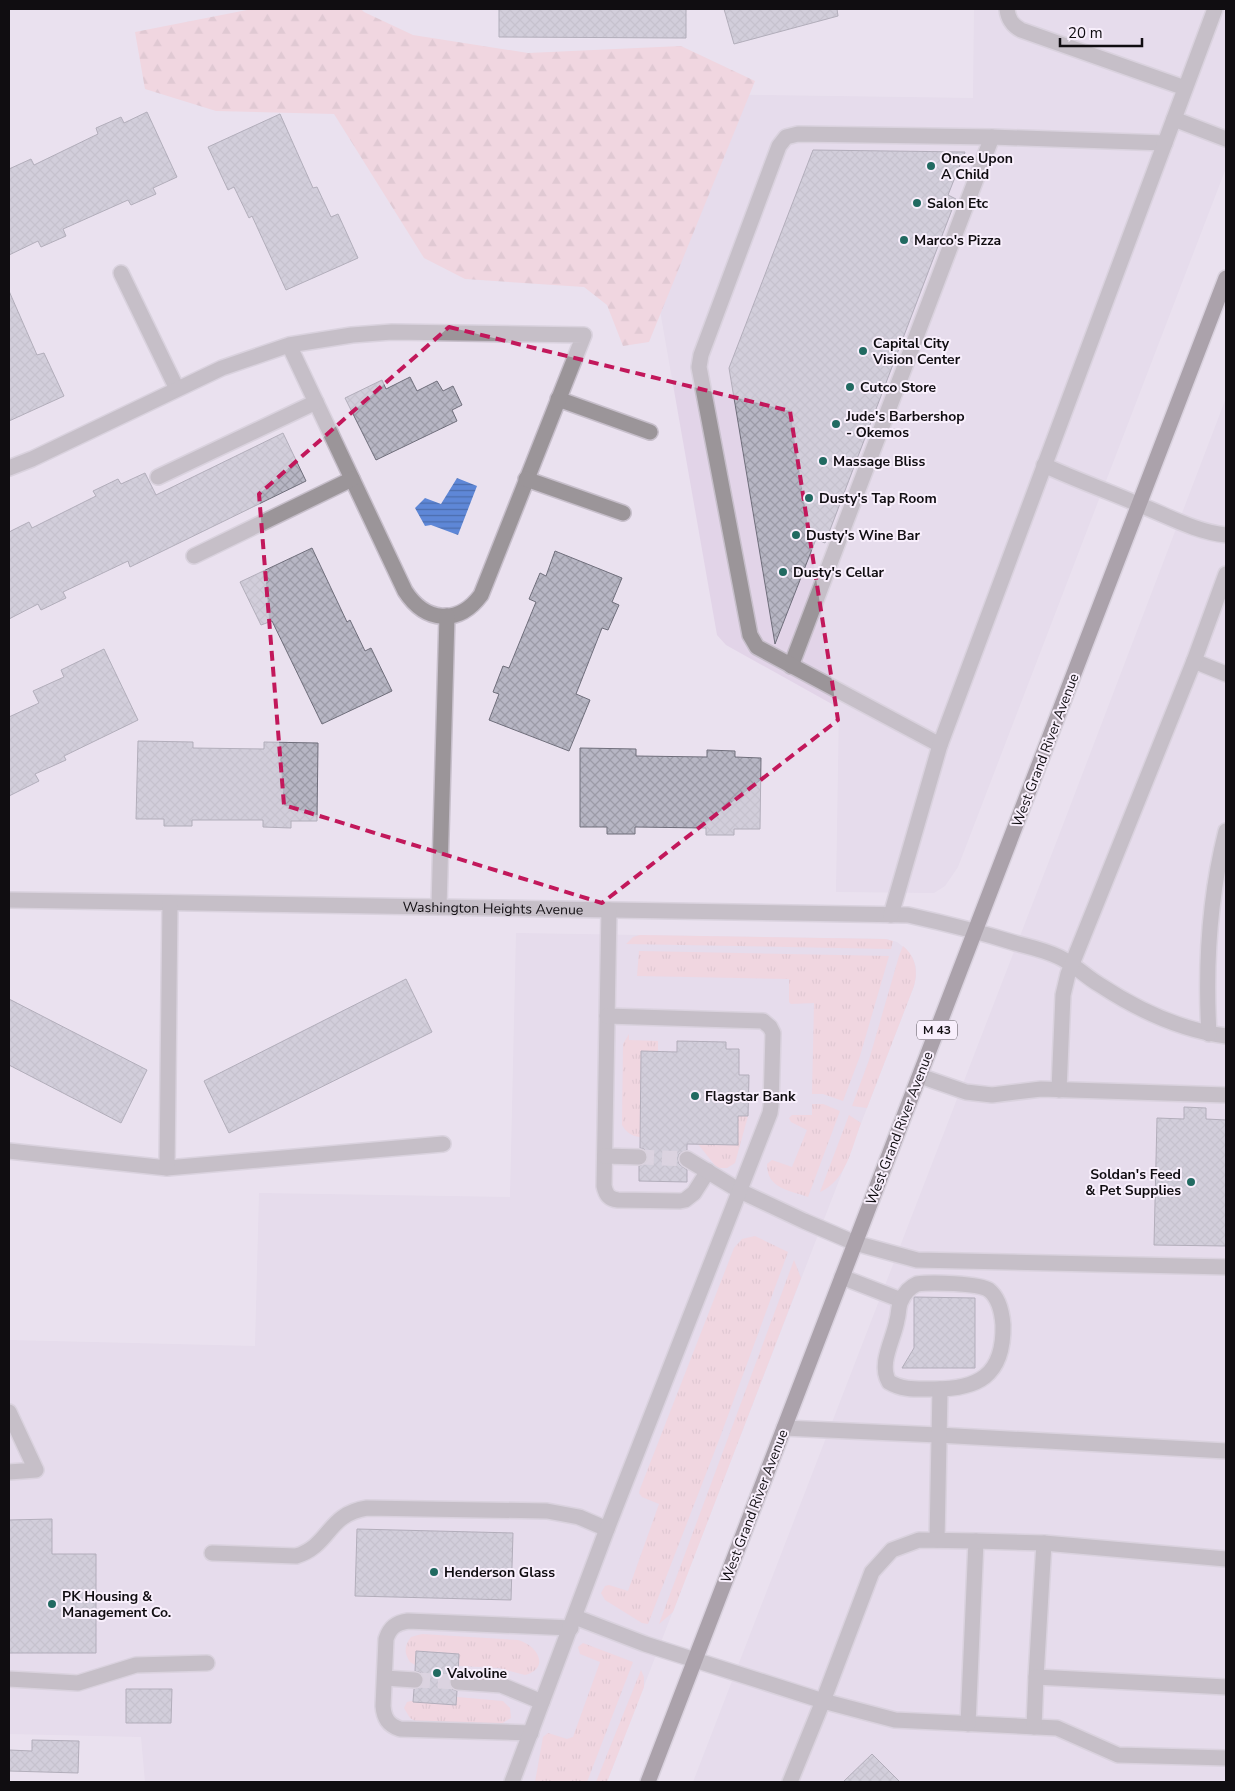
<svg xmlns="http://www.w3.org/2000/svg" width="1235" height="1791" font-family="'Nunito Sans',sans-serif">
  <defs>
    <pattern id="grass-tufts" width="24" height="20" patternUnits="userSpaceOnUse" patternTransform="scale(1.25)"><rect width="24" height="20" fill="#f8c7cf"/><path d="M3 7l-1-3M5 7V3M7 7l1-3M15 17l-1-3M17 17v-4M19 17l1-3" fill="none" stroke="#d4aab1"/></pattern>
    <pattern id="forest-firs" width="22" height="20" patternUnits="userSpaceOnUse" patternTransform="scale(1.25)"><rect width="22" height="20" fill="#f8c7cf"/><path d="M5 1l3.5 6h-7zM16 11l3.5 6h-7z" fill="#d4aab1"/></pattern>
    <pattern id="water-rules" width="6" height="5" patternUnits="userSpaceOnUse" patternTransform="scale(1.25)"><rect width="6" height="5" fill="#5e87d7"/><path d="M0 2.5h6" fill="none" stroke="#4c6dad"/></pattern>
    <pattern id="building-cross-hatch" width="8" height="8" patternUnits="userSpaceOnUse" patternTransform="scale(1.25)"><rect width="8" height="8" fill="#b7b6c4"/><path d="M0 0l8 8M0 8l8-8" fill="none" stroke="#9c9ba7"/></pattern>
  </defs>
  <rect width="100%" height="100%" fill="#eae1ef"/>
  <!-- built -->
  <path fill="#e2d4e8" d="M974,9H1226V168L958,867L945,886L934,893L836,892L839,708L726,645L717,635L652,265L626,93L973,98Z
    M1226,398V1782H693L1061,830Z
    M516,933L886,939L897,942L906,949L913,958L916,967V977L914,986L607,1782H145L141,1737L9,1734V1340L255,1346L259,1193L510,1197Z"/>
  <!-- grass -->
  <path fill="url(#grass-tufts)" d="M640,935L886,939L893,941L891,949L626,944L633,937Z
    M903,946C916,957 918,971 914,986L867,1108L852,1106L869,1060L899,956Z
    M639,951L889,956L860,1056L843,1101L823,1094H812L814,1003L791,1004L789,1002V979L637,976Z
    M629,1034V1040L658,1041V1052H641L640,1137C631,1136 626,1132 622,1125L623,1044Z
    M812,1104H823L840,1111L808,1197C789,1190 767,1189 767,1164L772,1160L792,1167L807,1130L791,1122L789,1118L792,1115H812Z
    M849,1115L861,1123C852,1147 846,1181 820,1192Z
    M738,1116H748L735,1163L727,1168H717L698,1144L737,1145Z
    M755,1236L788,1252L719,1440L648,1624L642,1623L605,1600L601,1593L605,1586L609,1585L628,1591L659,1504L642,1497L639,1493L640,1489L734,1248L742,1239Z
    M794,1260L801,1278L673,1612L659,1624Z
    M422,1634L518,1640C537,1645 551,1668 525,1675L499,1668L459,1666V1654L417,1651L415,1665L410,1662C404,1653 404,1646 411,1637Z
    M583,1643L633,1662L587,1782H535L543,1737L548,1733L567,1739L573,1737L600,1662L580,1654L578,1647Z
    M641,1670L644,1677V1687L607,1782H596Z
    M457,1697L503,1701L510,1708L511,1718L501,1724L415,1721L410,1718L404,1708L407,1702L411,1701L456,1705Z"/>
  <!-- forest -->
  <path fill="url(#forest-firs)" d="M252,9H361L364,12L413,35L528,53L681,46L755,81L649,342L623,346L607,305L584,287L465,279L424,258L334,114L216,111L145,89L135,32Z"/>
  <!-- water -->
  <path fill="url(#water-rules)" d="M457,478L477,486L458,535L431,525L425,526L415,508L425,498L441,504Z"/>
  <!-- building -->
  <path fill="url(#building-cross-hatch)" stroke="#6f6e7b" d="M499,9H686V38L499,37Z
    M724,9H837L838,16L734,44Z
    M147,112L177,177L153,188L156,194L131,205L128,200L63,229L66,236L41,247L38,241L9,255V169L31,159L34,165L98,134L96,128L121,117L124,123Z
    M280,114L313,188L317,187L331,217L338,214L358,258L286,290L252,216L249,218L234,187L228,190L208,147Z
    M813,150L965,152L948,195L956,199L825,543L816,539L775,644L729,368Z
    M9,291L37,355L44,353L64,396L9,421Z
    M410,377L417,391L437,381L443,391L453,386L462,405L452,410L457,421L376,460L345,398L382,380L386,389Z
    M283,433L306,481L130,567L128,561L63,592L66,598L41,610L38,604L9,619V532L29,522L32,528L96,496L93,491L118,479L121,484L145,473L156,495Z
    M312,548L347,622L350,620L365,651L371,648L392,691L322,724L272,621L261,625L240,582Z
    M555,551L622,578L612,602L619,605L608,630L602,628L576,694L590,700L569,751L489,720L499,694L493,692L503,666L509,668L536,602L529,599L540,573L546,576Z
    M104,649L138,720L64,756L66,760L35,774L39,781L9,796V717L39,703L33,691L64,677L61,670Z
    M138,741L193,742V748L264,749V742L318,743L317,821H291V828L263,827V820H192V826H164V819H136Z
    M580,748L636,749V756L707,757V750L735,751V757L761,758L760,829H734V835H706V828L635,827V834H607V827H580Z
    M406,979L432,1032L229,1133L204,1081Z
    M9,999L147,1070L121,1123L9,1065Z
    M677,1041L726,1042V1049H739V1075H749L748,1116H738V1145L687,1144V1150L679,1154L678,1159L679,1164L687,1170V1182L639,1181V1166L647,1162L648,1157L644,1149L640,1148L641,1051L677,1052Z
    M1184,1107L1206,1108V1119L1226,1120V1246L1154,1245L1157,1118L1184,1119Z
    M914,1297L975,1298V1368H902L914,1348Z
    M52,1519V1554H96V1653H9V1520Z
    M357,1529L513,1533L511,1600L355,1596Z
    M416,1651L459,1654L458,1673L451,1676L449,1682L452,1689L457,1691L456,1705L413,1702L414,1689L422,1686L424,1680L421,1673L415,1671Z
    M126,1689H172L171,1723H126Z
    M32,1740L79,1741L78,1773L9,1771V1750L32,1751Z
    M872,1754L900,1782H843Z"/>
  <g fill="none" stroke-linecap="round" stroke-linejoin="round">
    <!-- minor-tunnel -->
    <path stroke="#c9c1ce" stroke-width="15" stroke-dasharray="15 8" stroke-linecap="butt" d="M639,1157L687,1159
      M415,1680L458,1682"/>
    <defs>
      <g id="minor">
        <path d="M1007,9C1008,19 1012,25 1021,30L1185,88"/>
        <path d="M1174,119L1226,139"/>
        <path d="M121,273L177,389"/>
        <path d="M558,399L650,432"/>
        <path d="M1044,465C1076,480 1108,491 1140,505C1168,516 1196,532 1226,535"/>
        <path d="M9,468L32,459L222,368L289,345L352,335L392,332L584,335L481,595C458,626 425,622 405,591L289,345"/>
        <path d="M158,477L316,402"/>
        <path d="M526,479L623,513"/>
        <path d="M194,556L352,479"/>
        <path d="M1194,661L1226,674"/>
        <path d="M791,666L992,137"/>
        <path d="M940,745L757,647L750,635L699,367L701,355L779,146L786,137L798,134L992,137L1165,143"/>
        <path id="s1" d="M9,900L908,915C944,923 980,932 1015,943C1030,947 1045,950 1059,957C1074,964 1086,977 1100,985C1138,1010 1181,1030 1226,1036"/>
        <path d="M439,907L447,616"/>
        <path d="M609,910L604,1186C606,1195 609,1199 618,1200L680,1201L685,1200L694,1193L708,1171"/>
        <path d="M891,915L940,745L1215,9"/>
        <path d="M1209,1034C1205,965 1209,898 1226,831"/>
        <path d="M920,1076L966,1092L992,1095L1041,1089L1226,1095"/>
        <path d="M1059,1090L1063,995L1068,974L1194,661L1226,574"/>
        <path d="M9,1151L167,1168L443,1144"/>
        <path d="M605,1156L639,1157"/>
        <path d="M687,1159L740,1191L804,1221L855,1243L917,1260L1226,1267"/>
        <path d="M167,1168L170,903"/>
        <path d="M842,1277L901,1300"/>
        <path d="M917,1284C930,1282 979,1283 989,1290C999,1298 1002,1312 1003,1325C1004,1376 978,1390 930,1389C916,1389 902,1390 889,1382C878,1364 894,1339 897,1320C899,1314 898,1307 901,1301C904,1294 910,1287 917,1284Z"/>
        <path d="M9,1412L36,1470L9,1472"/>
        <path d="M784,1428L938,1435L1226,1451"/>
        <path d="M937,1540L940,1389"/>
        <path d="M212,1553L296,1556C330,1546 327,1514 367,1508L547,1511L579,1517L607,1529"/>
        <path d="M575,1617L645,1644L823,1701L895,1720L1057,1728L1118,1755L1226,1758"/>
        <path d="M1036,1677L1044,1543"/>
        <path d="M385,1678L415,1680"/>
        <path d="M9,1679L78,1683L136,1665L207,1663"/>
        <path d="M458,1682L501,1685L542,1702"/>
        <path d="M968,1724L976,1541"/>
        <path d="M1034,1727L1036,1677L1226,1687"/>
        <path d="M531,1733L400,1729C388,1725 384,1718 383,1706L386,1639C390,1627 396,1623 408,1621L571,1628"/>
        <path d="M512,1782L607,1529L770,1113L771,1106L773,1033L770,1027L763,1021L607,1016"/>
        <path d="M790,1782L823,1701L872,1572L892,1550L919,1540L976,1541L1044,1543L1226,1559"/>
      </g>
      <path id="major" d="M648,1782L1226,278"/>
    </defs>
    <!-- minor casing -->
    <use href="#minor" stroke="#c7bfcb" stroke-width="18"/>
    <!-- major casing -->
    <use href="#major" stroke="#c7bfcb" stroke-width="18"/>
    <!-- minor -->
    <use href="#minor" stroke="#9b9599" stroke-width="15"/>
    <!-- major -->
    <use href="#major" stroke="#5f545a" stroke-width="15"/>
  </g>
  <!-- marked area -->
  <path d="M0 0H1235V1791H0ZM449,327L790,411L838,720L602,903L284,805L259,494Z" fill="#eae1ef" fill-opacity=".55" fill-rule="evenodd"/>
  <path fill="none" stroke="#c2185b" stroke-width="4" stroke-dasharray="10 6" stroke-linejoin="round" d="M449,327L790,411L838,720L602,903L284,805L259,494Z"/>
  <!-- markers -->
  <g fill="#216a61" stroke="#f8effc" stroke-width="2">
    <circle cx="931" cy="166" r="5"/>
    <circle cx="917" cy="203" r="5"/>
    <circle cx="904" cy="240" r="5"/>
    <circle cx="863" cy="351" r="5"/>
    <circle cx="850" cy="387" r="5"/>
    <circle cx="836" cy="424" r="5"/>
    <circle cx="823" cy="461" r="5"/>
    <circle cx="809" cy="498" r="5"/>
    <circle cx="796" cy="535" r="5"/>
    <circle cx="783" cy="572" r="5"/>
    <circle cx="695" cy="1096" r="5"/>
    <circle cx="1191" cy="1182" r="5"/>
    <circle cx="434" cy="1572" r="5"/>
    <circle cx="52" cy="1604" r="5"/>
    <circle cx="437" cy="1673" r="5"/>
  </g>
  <g text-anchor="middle" stroke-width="4" stroke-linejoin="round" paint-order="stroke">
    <!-- shield labels -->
    <rect fill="#f8effc" stroke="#565158" stroke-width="1" x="917" y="1020.5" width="40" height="19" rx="4"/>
    <g font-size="12" font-weight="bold" fill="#100d11">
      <text x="937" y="1034">M 43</text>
    </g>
    <!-- poi labels -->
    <g font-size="14" font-weight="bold" fill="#100d11" stroke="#f8effc" text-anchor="start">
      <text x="941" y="163">Once Upon<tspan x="941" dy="16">A Child</tspan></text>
      <text x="927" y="208">Salon Etc</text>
      <text x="914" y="245">Marco's Pizza</text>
      <text x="873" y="348">Capital City<tspan x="873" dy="16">Vision Center</tspan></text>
      <text x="860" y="392">Cutco Store</text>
      <text x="846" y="421">Jude's Barbershop<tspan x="846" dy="16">- Okemos</tspan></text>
      <text x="833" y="466">Massage Bliss</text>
      <text x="819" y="503">Dusty's Tap Room</text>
      <text x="806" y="540">Dusty's Wine Bar</text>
      <text x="793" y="577">Dusty's Cellar</text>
      <text x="705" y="1101">Flagstar Bank</text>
      <text x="1181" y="1179" text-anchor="end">Soldan's Feed<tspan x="1181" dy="16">&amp; Pet Supplies</tspan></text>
      <text x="444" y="1577">Henderson Glass</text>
      <text x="62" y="1601">PK Housing &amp;<tspan x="62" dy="16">Management Co.</tspan></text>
      <text x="447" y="1678">Valvoline</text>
    </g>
    <!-- street labels -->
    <g font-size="14" fill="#100d11" stroke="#f8effc">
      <text transform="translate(1045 750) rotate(-69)" y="5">West Grand River Avenue</text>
      <text dy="5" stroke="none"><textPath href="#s1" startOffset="484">Washington Heights Avenue</textPath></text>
      <text transform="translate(899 1128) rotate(-69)" y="5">West Grand River Avenue</text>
      <text transform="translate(754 1506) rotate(-69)" y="5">West Grand River Avenue</text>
    </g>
  </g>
  <!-- border -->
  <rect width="1235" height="1791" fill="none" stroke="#100d11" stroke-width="20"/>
  <!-- scale -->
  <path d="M1060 38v8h82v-8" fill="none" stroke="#100d11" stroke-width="2.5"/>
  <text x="1068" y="38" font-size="15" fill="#100d11" stroke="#f8effc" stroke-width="4" paint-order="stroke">20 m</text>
</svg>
